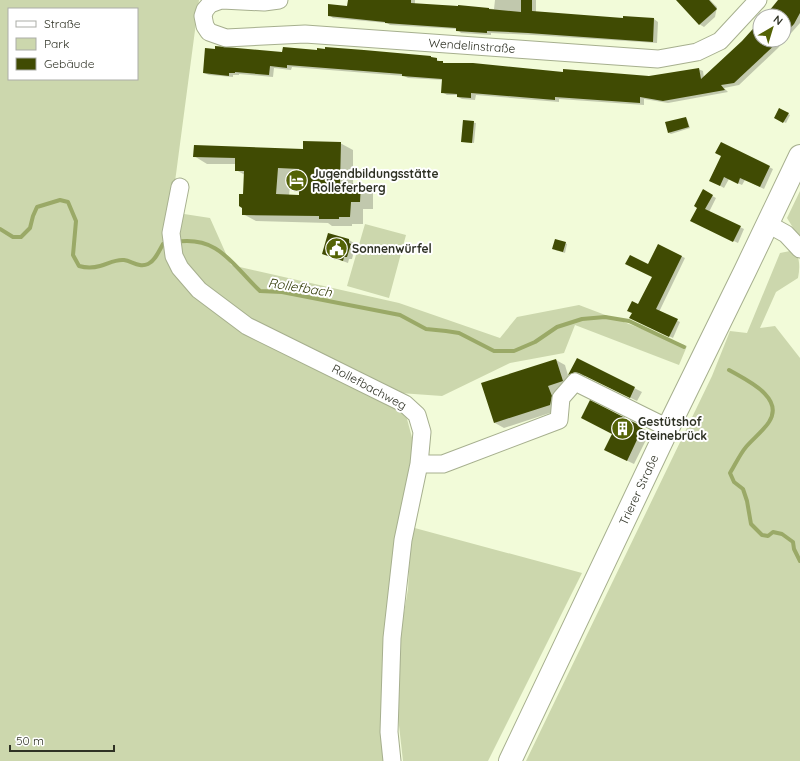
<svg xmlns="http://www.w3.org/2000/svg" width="800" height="761" font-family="Quicksand,sans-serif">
  <rect width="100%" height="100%" fill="#f2fbd9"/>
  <!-- green -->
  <path fill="#ccd7ad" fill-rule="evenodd" d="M0,0H199L171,212L210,218L231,265L399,303L500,338L517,317L579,305L687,346L679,365L575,325L564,353L510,363L442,396L400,393L414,445L387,761H0ZM9,9H137V79H9Z
    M800,191V239L787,218Z
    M365,224L406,235L389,298L347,286Z
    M795,250C800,259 800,268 798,278L776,292L760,328L775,326L800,358V761H526L712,376L730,331L747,333L780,253Z
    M411,527L582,573L488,761H403L396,699L397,654L408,589Z"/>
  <!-- shadow -->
  <path fill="#0003" fill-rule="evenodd" d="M349,0H415V5L459,6L494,9L495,0H536V12L623,19L624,17L654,19L658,22L657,43L533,35L491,33V35L461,33L457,29L390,25L387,23L333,18L329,15L348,7Z
    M679,0H710L717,7L715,17L704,27L699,24Z
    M779,0H800V23L778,48L739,85L724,88L728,92L668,103L644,99V105L559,99V102L476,95L475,100L462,99L458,97V95H447L442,92L443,80L408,78L404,76L292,67L291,70L274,68L273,77L239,74V75H233V77L209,75L204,73L283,53L319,51L325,50L326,49L431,57L446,64L564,73L649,77L698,69L703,71L704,78L743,42L760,23V40H784V16H766Z
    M780,110L790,115L786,123L775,118Z
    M685,118L687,119L690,128L671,134L669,133Z
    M464,121L476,123L474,143L464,142Z
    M340,143L353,150V185H360L373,192V209H363V224H352V226H332L328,223L256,221L243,214L245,175L236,170V164H207L194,156L304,150ZM291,175H300V196H289Z
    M722,156L769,167L773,169L764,189L745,180L742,185L729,179L724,188L710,180Z
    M703,191L716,198L709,212L744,229L738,243L696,223L698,208Z
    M329,234L349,240L354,243L353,246L355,247L352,259H349L348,263L323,254Z
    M565,243L567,244L565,253L555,250Z
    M658,245L685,258L659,312L680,322L673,338L634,319L639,305L653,277L649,265Z
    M577,359L642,392L637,401L587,376H583L576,378L569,375Z
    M556,360L565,365L571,386L559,410L504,428L495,423Z
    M590,402L650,432L634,464L613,454V434Z"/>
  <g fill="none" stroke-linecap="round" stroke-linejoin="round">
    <!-- stream -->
    <path stroke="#9aa967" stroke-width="4" d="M0,229L13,237H21L30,228L33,216L37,207L60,200L68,202L76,221L73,255L79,266C86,268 93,268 100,266C108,264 115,259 124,260C132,261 139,268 148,264C155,261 159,251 163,244L169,243
      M175,242C219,235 232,265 260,291L282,292L400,315L426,329L446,331L459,333L494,351H514L535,342L557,327L582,319L605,317L629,321L684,347
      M729,370C746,380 785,397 769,422C764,430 753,439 746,447C740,454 735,465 730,473L734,482L743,489L747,501L751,524L762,535L768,536L773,532L782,534L793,542L794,549L800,561"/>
  </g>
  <!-- building -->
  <path fill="#404b03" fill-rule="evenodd" d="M348,0H411V3L458,6V5L489,8V9L521,12V0H532V11L623,18V16L654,18L653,42L528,33L487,31V33L456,31V28L385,23V22L328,16V4L347,6Z
    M676,0H709L717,9L699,25Z
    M778,0H800V13L794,24L784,35V16H765Z
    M760,21V40H780L734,83L721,85L725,90L663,101L640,97V103L555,97V100L471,93V98L457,97V94L441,93L442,79L402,76V74L287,65V68L270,66L269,75L235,72V73H229V76L203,73L205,48L215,49V46L282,52L283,47L317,50V48L325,49V47L364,50L431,56V57L437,58V61H443V63H473L563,72V69L649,76L699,68L701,79L742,41Z
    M779,108L789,113L783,123L774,118Z
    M686,117L689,127L668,133L665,122Z
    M463,120L474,121L472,143L461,142Z
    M303,141L341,142L340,183L361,184L360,202H351L350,217H339V219H319V216L242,215V208L239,206V194H243L244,171H235V158L193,157L194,145L303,149ZM278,168L299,169V195L276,194Z
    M721,142L770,166L760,187L740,178L738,184L724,177L720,186L709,181L721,156L715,153Z
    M703,189L713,195L705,209L741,226L733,242L690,221L697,208L694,206Z
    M328,233L349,239V243L351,244L347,257H344L343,261L322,254Z
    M555,239L566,242L563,252L552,249Z
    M658,244L682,256L656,309L678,319L669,337L629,318L632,313L627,311L632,301L638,304L652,277L625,264L630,255L648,264Z
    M577,358L635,387L630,398L579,373L575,372L568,375Z
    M556,359L563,381L548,386L552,396L550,405L494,423L481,383Z
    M590,400L643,427L627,461L604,450L612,434L581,418Z"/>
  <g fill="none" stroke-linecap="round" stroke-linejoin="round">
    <defs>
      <path id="minor" d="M221,0L210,4L205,10L203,16L205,26L209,32L226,38L305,34L658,59L697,52L720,41L758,0
        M222,0L264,2L279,0
        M180,187L171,233L174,256L180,268L199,290L247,326L405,404L417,415L422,432L419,464L403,540L392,638L389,732L392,761
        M768,224L786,234L800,249
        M419,464H443L559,420L561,398L575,382L668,428"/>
      <path id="major" d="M510,761L668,428L745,271L800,156"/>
    </defs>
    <!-- minor casing -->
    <use href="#minor" stroke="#a6af8e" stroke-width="19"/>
    <!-- major casing -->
    <use href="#major" stroke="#a6af8e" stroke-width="24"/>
    <!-- minor -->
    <use href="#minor" stroke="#fff" stroke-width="17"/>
    <!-- major -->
    <use href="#major" stroke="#fff" stroke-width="22"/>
  </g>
  <!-- icons -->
  <defs>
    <symbol id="hotel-disc" viewBox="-11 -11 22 22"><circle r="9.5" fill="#546306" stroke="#fff"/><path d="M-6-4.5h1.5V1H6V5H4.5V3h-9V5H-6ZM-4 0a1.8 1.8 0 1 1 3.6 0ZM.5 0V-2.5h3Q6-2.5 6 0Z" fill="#fff"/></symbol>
    <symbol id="civic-disc" viewBox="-11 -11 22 22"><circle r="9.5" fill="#546306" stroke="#fff"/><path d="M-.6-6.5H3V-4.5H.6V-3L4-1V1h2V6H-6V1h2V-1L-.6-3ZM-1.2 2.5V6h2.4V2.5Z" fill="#fff"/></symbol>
    <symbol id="building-disc" viewBox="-11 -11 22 22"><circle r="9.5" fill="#546306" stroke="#fff"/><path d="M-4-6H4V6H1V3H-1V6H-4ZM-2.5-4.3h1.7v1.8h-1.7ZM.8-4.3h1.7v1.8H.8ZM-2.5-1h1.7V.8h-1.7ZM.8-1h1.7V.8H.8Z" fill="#fff"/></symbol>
  </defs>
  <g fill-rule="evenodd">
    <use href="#hotel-disc" x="284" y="168" width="25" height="25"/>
    <use href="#civic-disc" x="324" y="236" width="25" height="25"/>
    <use href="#building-disc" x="610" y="416" width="25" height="25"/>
  </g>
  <g text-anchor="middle" stroke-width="4" stroke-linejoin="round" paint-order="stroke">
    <!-- street labels -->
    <g font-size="12" fill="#2e3124" stroke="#fff">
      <text transform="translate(472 46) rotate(4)" y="4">Wendelinstraße</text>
      <text transform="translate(369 387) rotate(28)" y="4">Rollefbachweg</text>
      <text transform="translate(639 490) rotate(-65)" y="4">Trierer Straße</text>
    </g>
    <!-- poi labels -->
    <g font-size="12" font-weight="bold" fill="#2e3124" stroke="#fff" text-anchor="start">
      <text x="312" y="178">Jugendbildungsstätte<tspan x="312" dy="14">Rolleferberg</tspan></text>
      <text x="352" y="253">Sonnenwürfel</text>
      <text x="638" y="426">Gestütshof<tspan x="638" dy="14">Steinebrück</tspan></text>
    </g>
    <!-- water labels -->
    <g font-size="13" font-style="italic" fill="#323b07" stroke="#fff">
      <text transform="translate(300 287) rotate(9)" y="5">Rollefbach</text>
    </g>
  </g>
  <!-- legend -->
  <rect x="8" y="8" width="130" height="72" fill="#ffffff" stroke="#abada7"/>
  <rect x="16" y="21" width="20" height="6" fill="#ffffff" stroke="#abada7"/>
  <text x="44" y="28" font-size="12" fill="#2e3124">Straße</text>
  <rect x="16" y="38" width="20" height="12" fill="#ccd7ad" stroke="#abada7"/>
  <text x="44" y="48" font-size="12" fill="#2e3124">Park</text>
  <rect x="16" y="58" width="20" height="12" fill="#404b03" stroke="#abada7"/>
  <text x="44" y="68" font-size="12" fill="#2e3124">Gebäude</text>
  <!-- north arrow -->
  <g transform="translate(772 28) rotate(38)"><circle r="19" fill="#ffffff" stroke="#abada7"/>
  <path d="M0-3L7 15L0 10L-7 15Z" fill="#546306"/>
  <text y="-6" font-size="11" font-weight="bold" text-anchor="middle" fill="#2e3124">N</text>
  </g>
  <!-- scale -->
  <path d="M10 745v6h104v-6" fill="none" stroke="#2e3124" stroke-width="2"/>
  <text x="16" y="745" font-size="12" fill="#2e3124" stroke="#ffffff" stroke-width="3" paint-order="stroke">50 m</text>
</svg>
